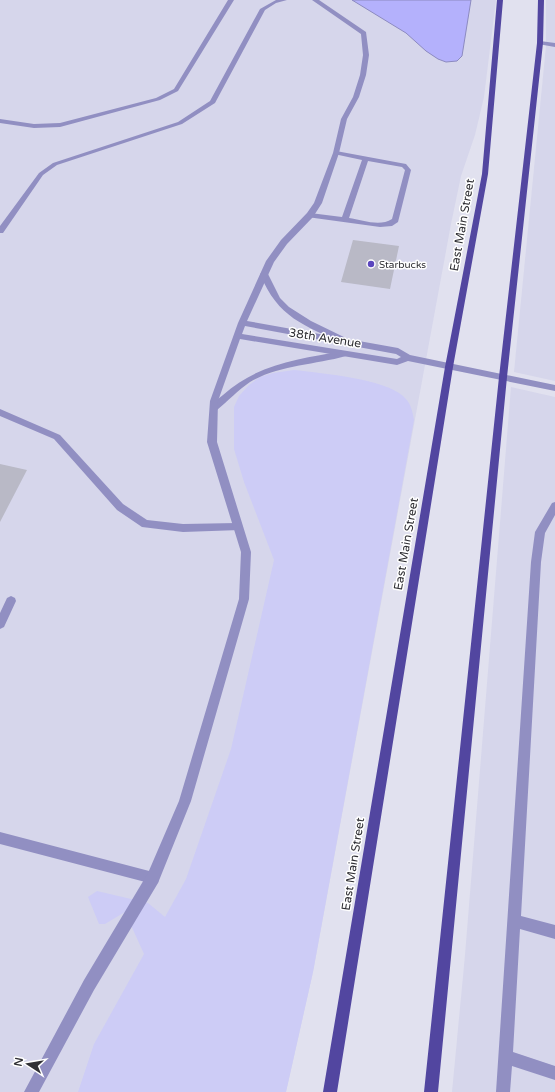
<svg xmlns="http://www.w3.org/2000/svg" width="555" height="1092" font-family="'Varela Round',sans-serif">
  <rect width="100%" height="100%" fill="#e1e1ef"/>
  <!-- built -->
  <path fill="#d6d6eb" d="M0,0H496L484,97L475,135L461,176L451,224L313,972L286,1092H0Z
    M546,0H555V381L514,372L546,46Z
    M511,387L555,397V1092H452L465,955Z"/>
  <!-- green -->
  <path fill="#cdccf6" d="M294,370C320,373 385,379 403,396C411,403 412,410 414,420L313,972L286,1092H78L94,1044L144,954L125,912L105,924H99L88,897L97,891L148,903L165,917L186,879L231,749L274,560L244,482L234,449V407L239,396L249,385L260,377L273,373Z"/>
  <!-- water -->
  <path fill="#b4b1fc" stroke="#8c8ac0" d="M352,0H471L462,56L457,61L446,62L438,59L426,51L406,33Z"/>
  <!-- building -->
  <path fill="#b9b9c6" d="M353,240L399,246L390,289L341,282Z
    M0,464L27,470L0,522Z"/>
  <g fill="none" stroke-linecap="round" stroke-linejoin="round">
    <!-- service -->
    <path fill="#918fc2" fill-rule="evenodd" d="M228,0H234L178,91L160,100L60,127L34,128L0,123V119L34,124L60,123L156,98L174,89Z
      M276,0H287L276,3L265,10L215,103L182,124L57,165L43,175L3,233H0V226L39,173L53,163L178,122L210,101L260,9Z
      M540,41L555,43V47L538,44L537,43Z
      M336,151L406,164L411,170L398,222L392,226L380,227L307,217L306,215L310,213L342,217L362,160L334,154V152ZM368,161L402,167L405,170L392,219C380,227 362,220 349,218Z
      M264,271L268,274L280,298L289,307L311,321L350,340V344H344C304,325 278,318 260,274Z
      M343,351L346,352V356C314,365 279,365 250,382C238,390 228,401 217,410L214,411L210,408C213,403 218,399 223,395C257,364 299,359 343,351Z
      M0,409L60,435L123,504L147,520L183,524L237,523L240,524L242,527L240,530L183,532L142,527L117,510L54,439L0,416Z
      M555,502V515L545,533L541,562L521,916L555,925V939L520,929L513,1052L555,1066V1080L512,1066L510,1092H496L531,562L535,532L552,503Z
      M11,596L15,598L16,601L4,627L0,629V613L7,598Z
      M0,832L153,872L158,873L159,878L158,883L153,884L0,844Z"/>
    <!-- minor -->
    <path fill="#918fc2" fill-rule="evenodd" d="M312,0H319L366,32L369,55L366,75L359,97L347,119L339,153L322,203L313,217L287,244L274,262L247,321L398,348L410,355L555,385V391L408,361L397,365L240,339L218,401L217,442L251,552L249,599L191,801L158,883L94,990L39,1092H24L84,980L148,873L179,801L239,599L241,552L207,442L210,401L238,323L266,261L281,240L307,213L314,203L333,153L341,119L353,97L360,75L363,55L361,34ZM245,326L396,354L401,357L397,359L242,334Z"/>
    <!-- primary -->
    <path fill="#5246a0" fill-rule="evenodd" d="M497,0H503L488,174L453,367L337,1092H323L445,367L482,174Z
      M538,0H544L543,43L507,377L438,1092H424L499,377L537,43Z"/>
  </g>
  <!-- markers -->
  <circle fill="#5b46be" stroke="#fff" stroke-width="1.5" cx="371" cy="264" r="4"/>
  <g text-anchor="middle" stroke-width="3" stroke-linejoin="round" paint-order="stroke">
    <!-- far-poi labels -->
    <g font-size="10" fill="#2f2f34" stroke="#fff" text-anchor="start">
      <text x="379" y="268">Starbucks</text>
    </g>
    <!-- street labels -->
    <g font-size="12" fill="#2f2f34" stroke="#fff">
      <text transform="translate(462 225) rotate(-80)" y="4">East Main Street</text>
      <text transform="translate(325 338) rotate(9)" y="4">38th Avenue</text>
      <text transform="translate(406 544) rotate(-80)" y="4">East Main Street</text>
      <text transform="translate(353 864) rotate(-81)" y="4">East Main Street</text>
    </g>
  </g>
  <!-- north arrow -->
  <g transform="translate(28 1064) rotate(282)" stroke="#ffffff" stroke-width="3" paint-order="stroke">
  <path d="M0-3L7 15L0 10L-7 15Z" fill="#2f2f34"/>
  <text y="-6" font-size="11" font-weight="bold" text-anchor="middle" fill="#2f2f34">N</text>
  </g>
</svg>
